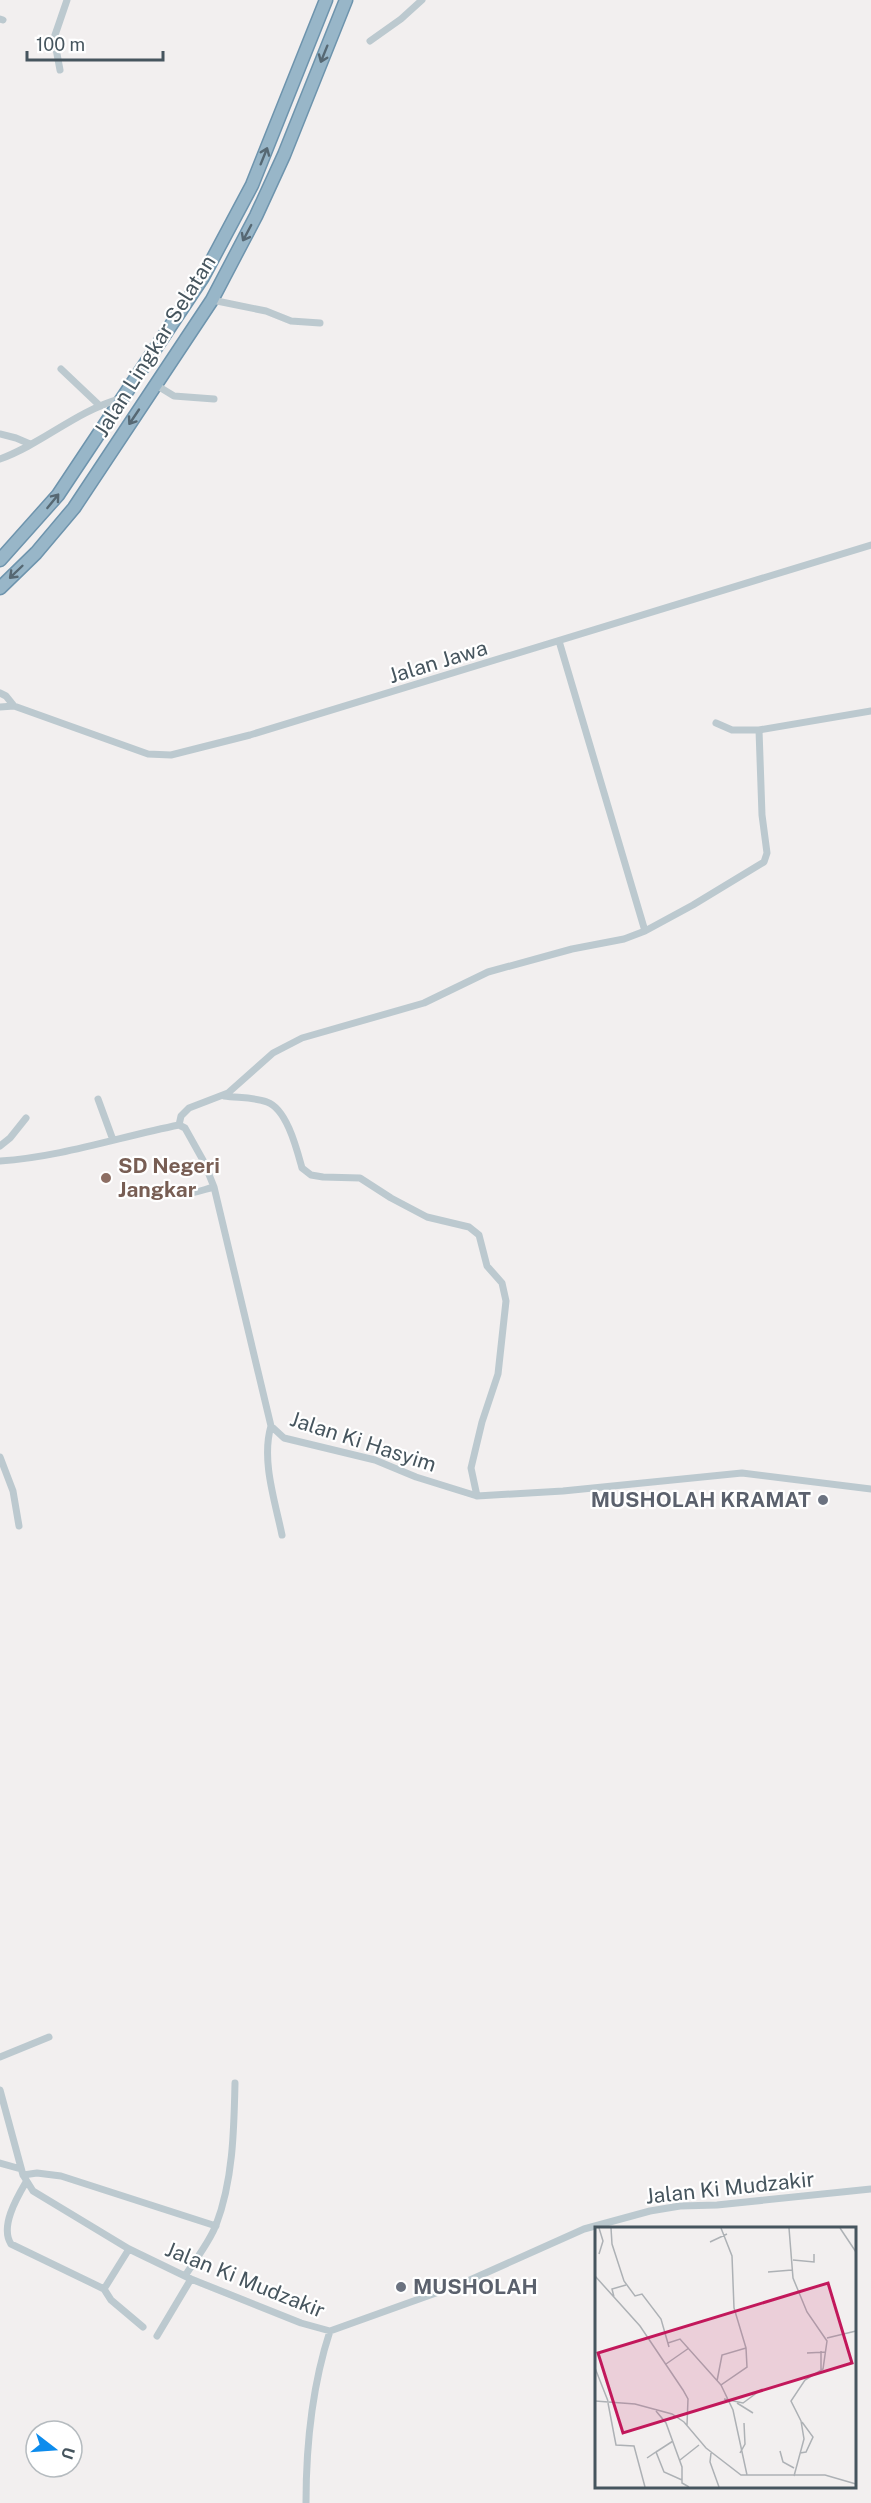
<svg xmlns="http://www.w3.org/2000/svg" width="871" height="2503" font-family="'Public Sans',sans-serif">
  <rect width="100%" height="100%" fill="#f2efef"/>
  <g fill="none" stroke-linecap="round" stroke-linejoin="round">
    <defs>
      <path id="trunk" d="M0,560L58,495L203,277L252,185L326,0
        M0,588L36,553L74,508L212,300L256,216L284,155L346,0"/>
    </defs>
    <!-- trunk casing -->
    <use href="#trunk" stroke="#6e94ad" stroke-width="15"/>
    <!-- minor -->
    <path stroke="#bcc9cf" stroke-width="7" d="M0,19L3,20
      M370,41L401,19L422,0
      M60,70L54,38L67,0
      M212,300L266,311L291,321L320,323
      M61,369L99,405
      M156,385L174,396L214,399
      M0,434L16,438L30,444
      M0,459C42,444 76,411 120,399
      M559,641L645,931
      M0,693L6,696L14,706
      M0,707L14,706L148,754L171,755L250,735L871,545
      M716,723L732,730H759L871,711
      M224,1096C238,1098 254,1097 267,1102C287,1109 297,1150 302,1168L311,1175L323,1177L360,1178L391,1198L427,1217L469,1227L479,1235L487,1266L502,1283L506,1301L498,1374L482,1422L471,1468L477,1496
      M98,1099L113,1140
      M179,1125L181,1116L189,1108L228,1093L273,1053L302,1038L424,1003L488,972L572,949L624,939L645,931L693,905L764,862L767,853L762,815L759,730
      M0,1146L10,1138L26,1118
      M0,1161C61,1157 119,1137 179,1125L185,1128L204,1162L214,1187L271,1426L284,1438L375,1460L416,1477L477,1496L563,1491L742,1473L871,1489
      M161,1188C179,1200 195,1192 214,1187
      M271,1426C261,1460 275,1501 282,1535
      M0,1457L13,1491L19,1526
      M0,2057L49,2037
      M0,2090L23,2175L33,2191L129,2249L191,2279L301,2323L330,2331L461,2284L584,2229L650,2211L680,2206L717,2205L871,2189
      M0,2163L21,2169
      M23,2175L37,2173L61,2176L216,2226
      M26,2182C16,2199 0,2227 11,2244L104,2289
      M129,2249L104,2289L111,2300L143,2327
      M185,2276C195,2260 209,2243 216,2225C233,2181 234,2130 235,2083
      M157,2336L191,2279
      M306,2503C306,2445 312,2386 330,2331"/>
    <!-- trunk -->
    <use href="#trunk" stroke="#98b6c8" stroke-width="12"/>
  </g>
  <!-- one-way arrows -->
  <defs><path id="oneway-shaft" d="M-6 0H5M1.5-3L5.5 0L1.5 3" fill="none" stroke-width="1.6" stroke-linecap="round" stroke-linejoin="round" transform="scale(1.5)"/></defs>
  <g stroke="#566873">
    <use href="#oneway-shaft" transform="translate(324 54) rotate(112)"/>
    <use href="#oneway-shaft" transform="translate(264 156) rotate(-68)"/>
    <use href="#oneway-shaft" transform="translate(247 233) rotate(118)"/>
    <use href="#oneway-shaft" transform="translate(134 417) rotate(124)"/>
    <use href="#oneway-shaft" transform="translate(53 501) rotate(-51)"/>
    <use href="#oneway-shaft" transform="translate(16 572) rotate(136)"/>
  </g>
  <!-- markers -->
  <circle fill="#8d6e63" stroke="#fff" stroke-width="2" cx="106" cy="1178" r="6"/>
  <g fill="#6b7280" stroke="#fff" stroke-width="2">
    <circle cx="823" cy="1500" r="6"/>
    <circle cx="401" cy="2287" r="6"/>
  </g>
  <g text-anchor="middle" stroke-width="4.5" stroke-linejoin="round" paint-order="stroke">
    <!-- street labels -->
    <g font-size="21" fill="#46555e" stroke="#fff">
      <text transform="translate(155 346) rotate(-58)" y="7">Jalan Lingkar Selatan</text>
      <text transform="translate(438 662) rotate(-17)" y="7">Jalan Jawa</text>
      <text transform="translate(363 1442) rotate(18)" y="7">Jalan Ki Hasyim</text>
      <text transform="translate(730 2188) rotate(-6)" y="7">Jalan Ki Mudzakir</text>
      <text transform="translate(245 2280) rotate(22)" y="7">Jalan Ki Mudzakir</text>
    </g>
    <!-- education labels -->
    <g font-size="21" font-weight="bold" fill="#785e54" stroke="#fff" text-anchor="start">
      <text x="118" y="1173">SD Negeri<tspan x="118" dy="24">Jangkar</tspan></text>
    </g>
    <!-- worship labels -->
    <g font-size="21" font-weight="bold" fill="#5b616d" stroke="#fff" text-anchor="end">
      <text x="811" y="1507">MUSHOLAH KRAMAT</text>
      <text x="413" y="2294" text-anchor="start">MUSHOLAH</text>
    </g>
  </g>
  <!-- overview -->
  <g transform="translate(595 2227)">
    <rect width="261" height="261" fill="#f2efef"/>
    <path fill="none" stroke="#adb1b5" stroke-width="1.5" d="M16,1L17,17L29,54L40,69L47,67L66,92L74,120M126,1L137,29L139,81L151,121L152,140L126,158L138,183L152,248M194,1L198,51L212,85L232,114L228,142L210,153L196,174L206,194L209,212L199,249M245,1L261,25M115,15L132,7M4,27L8,14L4,1M198,33L219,35V27M173,45L197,43M0,49L45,99L88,163L93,172L92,198M19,70L17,62L31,58M232,111L261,104M73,116L85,112L126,158M226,124V143M212,126L231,125M71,137L94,121M0,141L13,174M122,154L127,128L151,121M129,172L148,176L167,162M0,174L40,177L77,187L89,195L111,221L146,248H230L261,257M13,176L21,218L39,219L50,260M142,176L158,186M61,184L71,196L87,240V256L94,260M185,224L188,235L199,241M61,225L78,214M116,226L115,235L124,260M145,226L150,217L149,196M205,226L211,225L218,210L207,195M52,231L61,225L69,245L87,253M85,233L104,218"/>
    <path fill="#c2185b" fill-opacity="0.15" stroke="#c2185b" stroke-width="3" d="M233,56L257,136L28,206L3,126Z"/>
    <rect width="261" height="261" fill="none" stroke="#46555e" stroke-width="3"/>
  </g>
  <!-- north arrow -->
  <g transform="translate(54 2449) rotate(107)"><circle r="28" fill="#ffffff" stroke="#b5bbbf" stroke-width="1.5"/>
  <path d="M0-4.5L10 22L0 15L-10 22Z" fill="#0d8ced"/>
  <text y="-9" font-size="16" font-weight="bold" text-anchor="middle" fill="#46555e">U</text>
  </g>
  <!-- scale -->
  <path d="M27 51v9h136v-9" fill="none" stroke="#46555e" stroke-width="3"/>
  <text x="36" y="51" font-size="18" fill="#46555e" stroke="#ffffff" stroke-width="4.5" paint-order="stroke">100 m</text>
</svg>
